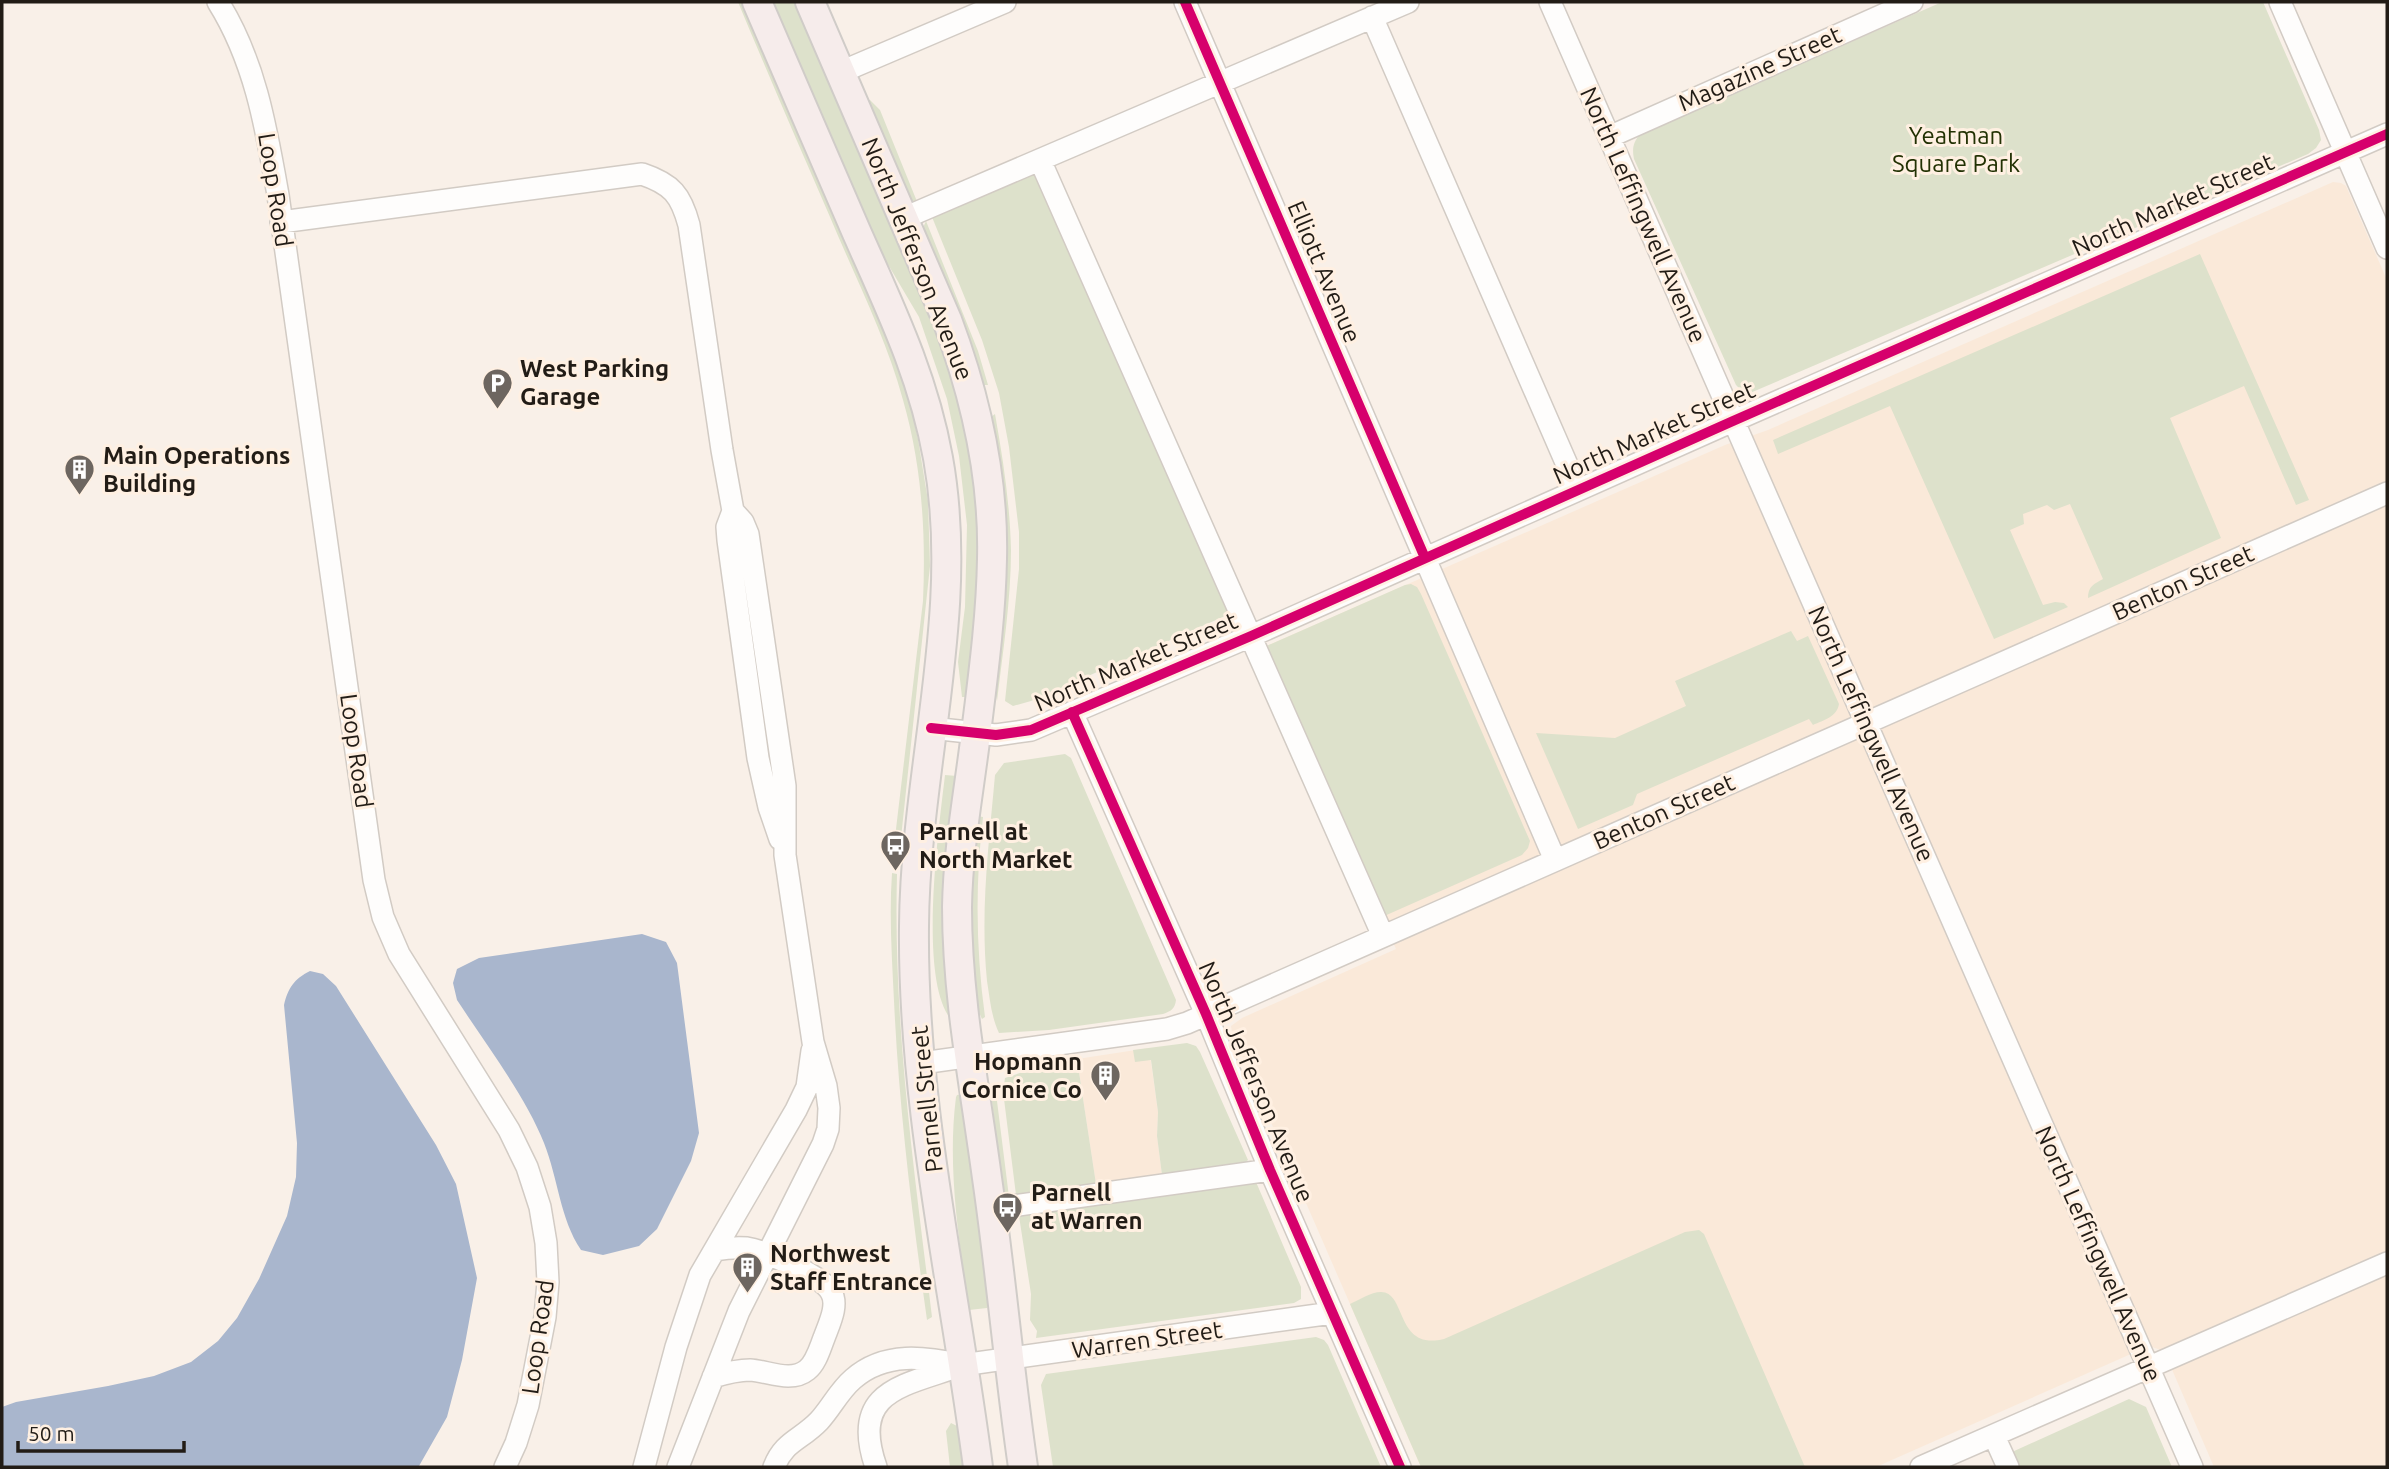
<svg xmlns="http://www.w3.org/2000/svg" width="2389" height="1469" font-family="Ubuntu,sans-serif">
  <rect width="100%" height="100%" fill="#f9f0e8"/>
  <!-- built -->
  <path fill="#fae9d9" d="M2333,182L2341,183L2346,186L2387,280V1467H2214L2164,1351L2149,1346L1876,1467H1421L1232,1033L1231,1026L1242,1018L1396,949L1262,648L1725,445L1768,430Z
    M1149,1048L1158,1112L1157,1136L1162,1175L1096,1184L1077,1059Z"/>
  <!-- green -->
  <path fill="#dde1cb" d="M738,2H744L885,333L910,404L918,439L928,501L930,566L898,866L893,865L894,846L923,601C926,533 922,466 903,400C886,337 855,277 830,217C799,146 768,74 738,2Z
    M771,2H797L935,324C957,386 972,446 978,511C983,573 974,636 967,697H962L958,662L965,607L967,525L959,456L947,399L919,317L873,239Z
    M1942,2H2263L2319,130L2321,140L2316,148L2308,154L1750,393L1743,392L1736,385L1634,159C1632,148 1633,143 1640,134Z
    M870,100L880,110L918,204L913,205L911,202L867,101Z
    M1037,172L1232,613L1031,701L1013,706L1005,701L1019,569V532L1009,447L999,393L982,340L932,217Z
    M926,221L978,351L988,385H983L980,380L922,230Z
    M2200,254L2309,500L2296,505L2244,386L2170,418L2221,538L2088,598C2088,586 2094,584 2103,579L2070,504L2054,510L2047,505L2023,514L2024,524L2010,530L2043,605L2055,602L2064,603L2068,607L1994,639L1890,406L1778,454L1773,440Z
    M995,414C1003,459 1010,504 1011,550C1011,600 1003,651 997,701L994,685L990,422L991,417Z
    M1411,584L1417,587L1421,594L1530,841L1528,848L1522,855L1382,917L1262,648L1405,585Z
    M1791,631L1797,641L1808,636L1839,704C1837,717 1824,720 1813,725L1809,719L1637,794L1633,805L1578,829L1536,733L1615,738L1686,706L1675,681Z
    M1065,754L1071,758L1176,1000C1175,1009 1171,1011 1163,1014L1049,1030L999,1033C991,1016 990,999 987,981C980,911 989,843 995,775L1004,763Z
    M945,775L957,776L953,1018H950C918,976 939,827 945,775Z
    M977,816L983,817C975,885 976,950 985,1017L982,1019C974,1003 974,983 973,965C970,915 973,866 977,816Z
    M892,873L897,874C893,1023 914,1169 932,1317L927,1320C912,1214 899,1108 894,1001C892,959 889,916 892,873Z
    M1187,1043L1196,1046L1200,1052L1248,1160L1245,1163L1162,1175L1157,1136L1158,1112L1151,1060L1135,1062L1133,1050Z
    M1077,1059L1096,1184L1016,1195L1003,1091L1005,1078L1047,1064Z
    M993,1093H996L1009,1197L1003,1190L992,1102Z
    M963,1094L988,1290L987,1308L969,1310C959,1240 947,1168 956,1097L957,1095Z
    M1256,1182L1301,1287V1299L1294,1303L1036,1338L1037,1331L1030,1320L1031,1294L1019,1216Z
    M1699,1230L1704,1234L1805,1467H1421L1350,1304C1359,1300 1371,1292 1381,1292C1407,1292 1395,1351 1444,1339L1685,1232Z
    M1316,1337L1324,1340L1328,1345L1381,1467H1053L1041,1385L1046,1374Z
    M2129,1399L2146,1407L2172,1467H2018L2012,1452Z
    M951,1423L959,1427L964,1467H950L946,1431Z"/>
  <!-- water -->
  <path fill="#a9b6cd" d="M642,934L666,942L677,963L699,1133L691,1161L657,1229L639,1246L603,1255L581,1250C560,1219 558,1178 544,1143C526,1097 485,1043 457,1000L453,983L457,969L479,958Z
    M310,971L323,974L336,986L436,1145L456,1184L477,1278L462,1360L447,1417L419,1466L2,1467V1407L16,1402L108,1386L154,1376L191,1362L218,1341L237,1318L259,1279L287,1216L296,1177L297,1143L284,1005C288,988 294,979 310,971Z"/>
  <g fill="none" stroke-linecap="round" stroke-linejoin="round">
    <defs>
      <path id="minor" d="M218,2C255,61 266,127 278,195L374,880L383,917L399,954L509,1130L527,1167L540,1207L546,1243L548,1282L545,1317L528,1405L516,1443L505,1467
        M1185,2L1555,860
        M1550,2L2192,1467
        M2280,2L2387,248
        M1372,17L1578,490
        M841,72L1005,2
        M1609,137L1912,2
        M1040,160L1383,936
        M904,218L1408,2
        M281,222L642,174C672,184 681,195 689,225L722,450L733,511L743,522L748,534L785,786V855L813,1042L826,1086L829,1108L828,1129L823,1144L739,1311L678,1467
        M733,511L727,527L728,540L758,758L769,807L780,839
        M1072,712L1206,1014L1270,1170L1400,1467
        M931,728L996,735L1031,730L1251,636L1733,421L2387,134
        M922,1063L1167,1029L1187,1023L2387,493
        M991,1209L1270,1170
        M713,1377C726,1373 737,1370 750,1370C768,1371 791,1383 807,1370C816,1363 820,1348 824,1338C829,1324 839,1305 831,1292C823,1276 765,1251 747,1248C736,1247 726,1248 715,1250
        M1994,1436L2008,1467
        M644,1467L676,1347L700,1275L796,1110L807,1087L812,1051
        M774,1467C784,1441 801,1440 819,1421C831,1408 839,1391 853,1379C885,1351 925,1357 962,1365
        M876,1467C849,1389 905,1386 962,1365L1332,1313
        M1921,1467L2387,1263"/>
      <path id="major" d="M757,2C790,78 823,155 856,231C890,308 923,375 938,458C966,612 915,770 914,926C912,1106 955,1289 978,1467
        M810,2L947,320C975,395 994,479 992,559C991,617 983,676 976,733C969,791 958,848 957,907C957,998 975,1088 987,1178C1001,1274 1009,1371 1023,1467"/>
    </defs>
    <!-- minor casing -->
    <use href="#minor" stroke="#d2cbc4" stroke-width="24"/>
    <!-- major casing -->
    <use href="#major" stroke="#d0ccc8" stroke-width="32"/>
    <!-- minor -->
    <use href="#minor" stroke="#fefdfc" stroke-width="21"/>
    <!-- major -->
    <use href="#major" stroke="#f6eceb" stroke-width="28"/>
    <defs>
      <path id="cycleway" d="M1185,2L1425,558
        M1072,712L1206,1014L1270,1170L1400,1467
        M931,728L996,735L1031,730L1251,636L1733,421L2387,134"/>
    </defs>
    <!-- cycleway casing -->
    <use href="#cycleway" stroke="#fff0e2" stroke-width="15"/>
    <!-- cycleway -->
    <use href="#cycleway" stroke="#d6006c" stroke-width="10"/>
  </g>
  <!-- icons -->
  <defs>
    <symbol id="parking-pin" viewBox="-11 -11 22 30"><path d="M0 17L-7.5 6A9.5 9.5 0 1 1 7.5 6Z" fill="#6d6660" stroke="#fff0e2"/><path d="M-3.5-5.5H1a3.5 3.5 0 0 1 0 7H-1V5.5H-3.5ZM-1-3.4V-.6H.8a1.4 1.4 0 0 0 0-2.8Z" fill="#fff"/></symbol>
    <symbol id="building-pin" viewBox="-11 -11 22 30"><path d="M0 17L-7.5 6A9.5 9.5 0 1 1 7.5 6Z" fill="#6d6660" stroke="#fff0e2"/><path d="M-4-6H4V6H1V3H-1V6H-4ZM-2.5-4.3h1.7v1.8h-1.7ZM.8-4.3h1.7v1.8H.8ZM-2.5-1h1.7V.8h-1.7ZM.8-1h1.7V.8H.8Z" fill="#fff"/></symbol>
    <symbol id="bus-pin" viewBox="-11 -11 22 30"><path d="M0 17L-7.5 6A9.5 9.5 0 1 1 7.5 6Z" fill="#6d6660" stroke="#fff0e2"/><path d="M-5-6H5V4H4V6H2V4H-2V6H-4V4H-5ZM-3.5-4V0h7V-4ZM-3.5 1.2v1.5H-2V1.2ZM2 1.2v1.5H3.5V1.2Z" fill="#fff"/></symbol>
  </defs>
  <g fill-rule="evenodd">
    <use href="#parking-pin" x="480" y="366" width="35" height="47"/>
    <use href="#building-pin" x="62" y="452" width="35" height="47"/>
    <use href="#bus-pin" x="878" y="828" width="35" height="47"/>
    <use href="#building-pin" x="1088" y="1058" width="35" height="47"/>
    <use href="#bus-pin" x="990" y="1190" width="35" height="47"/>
    <use href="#building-pin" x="730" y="1250" width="35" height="47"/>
  </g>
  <g text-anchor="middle" stroke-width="6" stroke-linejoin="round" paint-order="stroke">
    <!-- street labels -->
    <g font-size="24" fill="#221c16" stroke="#fff0e2">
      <text transform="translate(1760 69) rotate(-24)" y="8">Magazine Street</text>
      <text transform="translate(275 190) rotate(81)" y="8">Loop Road</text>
      <text transform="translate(2173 205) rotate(-24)" y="8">North Market Street</text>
      <text transform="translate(1643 215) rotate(66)" y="8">North Leffingwell Avenue</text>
      <text transform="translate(917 259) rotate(68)" y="8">North Jefferson Avenue</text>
      <text transform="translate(1324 272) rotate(67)" y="8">Elliott Avenue</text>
      <text transform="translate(1654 433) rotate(-24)" y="8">North Market Street</text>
      <text transform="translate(2183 583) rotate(-24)" y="8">Benton Street</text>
      <text transform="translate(1136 662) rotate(-23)" y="8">North Market Street</text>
      <text transform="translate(1871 734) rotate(66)" y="8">North Leffingwell Avenue</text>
      <text transform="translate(356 751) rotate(82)" y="8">Loop Road</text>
      <text transform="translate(1664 812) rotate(-24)" y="8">Benton Street</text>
      <text transform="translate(1256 1082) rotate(67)" y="8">North Jefferson Avenue</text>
      <text transform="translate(927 1099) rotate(-96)" y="8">Parnell Street</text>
      <text transform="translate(2098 1254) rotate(66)" y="8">North Leffingwell Avenue</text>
      <text transform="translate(538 1337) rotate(-82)" y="8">Loop Road</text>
      <text transform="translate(1147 1340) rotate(-8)" y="8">Warren Street</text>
    </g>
    <!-- park labels -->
    <g font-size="24" fill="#223103" stroke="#fff0e2">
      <text x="1956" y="144">Yeatman<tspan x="1956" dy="28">Square Park</tspan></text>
    </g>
    <!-- poi labels -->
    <g font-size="24" font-weight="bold" fill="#221c16" stroke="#fff0e2" text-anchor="start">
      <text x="520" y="377">West Parking<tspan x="520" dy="28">Garage</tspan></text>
      <text x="103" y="464">Main Operations<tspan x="103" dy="28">Building</tspan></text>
      <text x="919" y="840">Parnell at<tspan x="919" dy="28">North Market</tspan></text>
      <text x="1082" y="1070" text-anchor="end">Hopmann<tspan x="1082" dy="28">Cornice Co</tspan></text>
      <text x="1031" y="1201">Parnell<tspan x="1031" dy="28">at Warren</tspan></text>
      <text x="770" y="1262">Northwest<tspan x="770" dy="28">Staff Entrance</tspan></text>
    </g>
  </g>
  <!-- border -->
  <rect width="2389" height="1469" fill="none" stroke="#221c16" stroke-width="7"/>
  <!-- scale -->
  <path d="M18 1441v10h166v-10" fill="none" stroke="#221c16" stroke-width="3.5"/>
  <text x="28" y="1441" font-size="21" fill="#221c16" stroke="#fff0e2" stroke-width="5" paint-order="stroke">50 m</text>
</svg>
